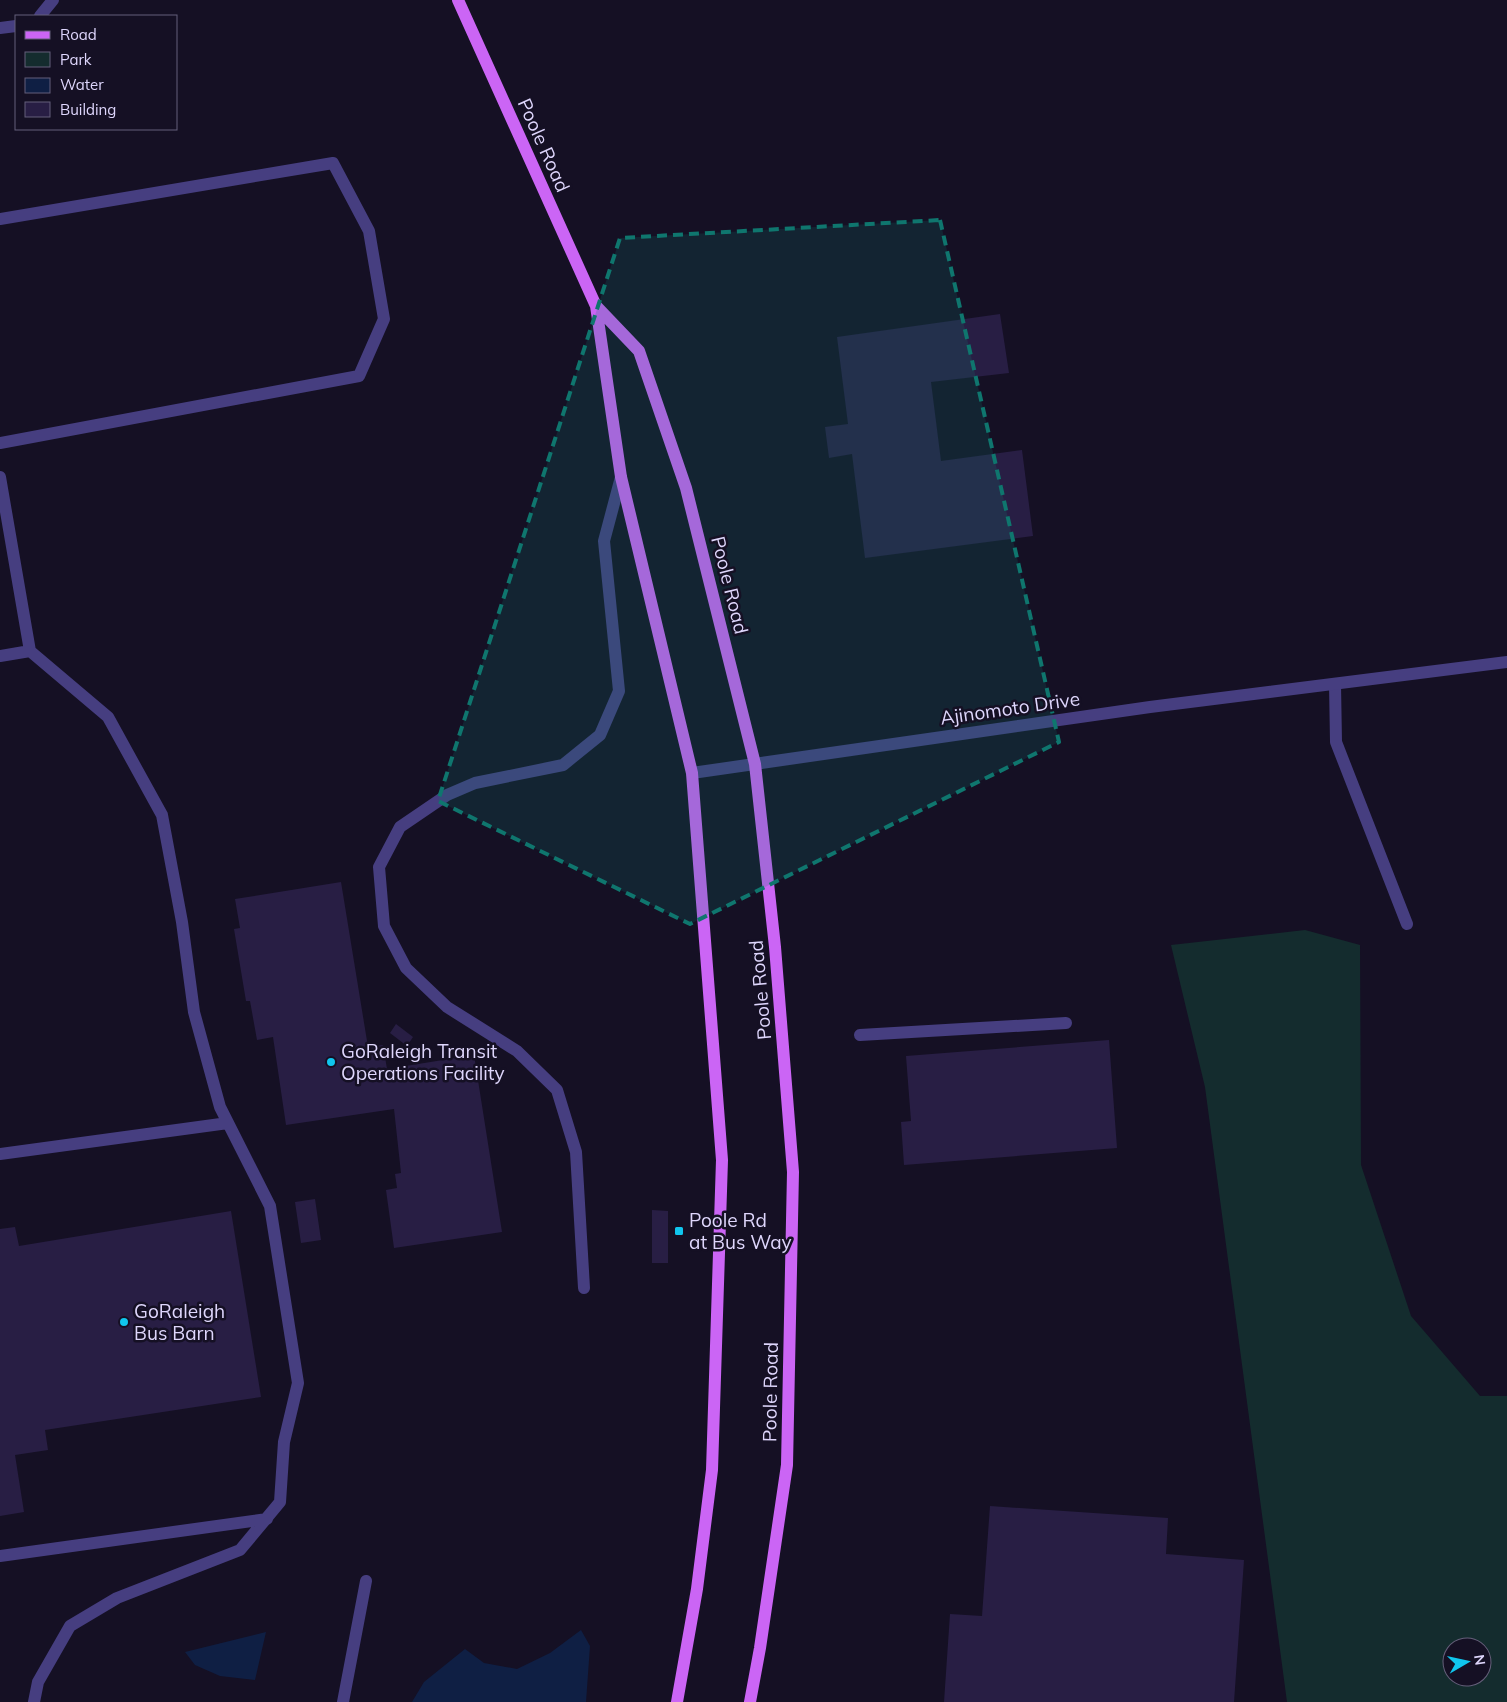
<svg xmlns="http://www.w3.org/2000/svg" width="1507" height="1702" font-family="Mulish,sans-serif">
  <rect width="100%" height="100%" fill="#151024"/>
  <!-- green -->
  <path fill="#142c2e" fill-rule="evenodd" d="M1305,930L1360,945L1361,1165L1411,1316L1480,1396H1507V1702H1287L1205,1087L1171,945ZM1452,1647H1482V1677H1452Z"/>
  <!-- water -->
  <path fill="#0f1f44" d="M581,1630L590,1646L586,1702H412L424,1682L465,1649L484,1663L517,1669L550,1653Z
    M266,1632L255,1680L220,1676L195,1665L185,1652Z"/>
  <!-- building -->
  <path fill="#281e44" d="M1000,314L1009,373L931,382L941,461L1022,450L1033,536L865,558L852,454L829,458L825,427L848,424L837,337Z
    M341,882L368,1047L383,1045L387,1069L474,1055L502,1232L394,1248L386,1190L397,1188L395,1174L401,1173L394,1109L286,1125L273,1037L257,1040L250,1001H246L234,929L240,928L235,899Z
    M396,1024L413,1037L407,1046L390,1033Z
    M1109,1040L1117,1148L904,1165L901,1122L911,1121L906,1056Z
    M315,1199L321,1240L301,1243L295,1202Z
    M652,1210L668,1211V1263H652Z
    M231,1211L261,1397L45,1430L48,1450L15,1455L24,1512L0,1516V1229L15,1227L19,1246Z
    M990,1506L1168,1518L1166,1554L1244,1560L1234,1702H944L950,1614L982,1616Z"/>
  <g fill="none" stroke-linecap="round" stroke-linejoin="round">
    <!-- service -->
    <path stroke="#463e80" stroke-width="12" d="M40,16L53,0
      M0,28L16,26
      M0,219L333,163L369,231L384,319L359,376L0,443
      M0,477L30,651L108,717L162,815L182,922L194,1012L220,1107L270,1206L298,1383L284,1442L280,1502L240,1550L117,1598L70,1626L38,1682L34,1702
      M0,656L30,651
      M1335,684L1336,742L1407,924
      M860,1035L1066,1023
      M0,1154L228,1123
      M584,1288L576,1152L557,1090L517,1051L447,1007L406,968L384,926L379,867L400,827L447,795L475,783L563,765L600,735L619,691L604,541L621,477
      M0,1556L267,1519
      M343,1702L366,1581"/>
    <!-- minor -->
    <path stroke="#463e80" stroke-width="12" d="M692,773L1150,707L1507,662"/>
    <!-- primary -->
    <path stroke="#cb65f5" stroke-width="12" d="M458,0L596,306L621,477L692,773L722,1160L712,1470L697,1589L677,1702
      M596,306L639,351L686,488L755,764L775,947L793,1172L787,1465L760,1648L750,1702"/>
  </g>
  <!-- marked area -->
  <path fill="#0f766e" fill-opacity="0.2" stroke="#0f766e" stroke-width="4" stroke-dasharray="10 6" stroke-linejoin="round" d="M940,220L1059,742L690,924L438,801L620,238Z"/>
  <!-- markers -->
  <g fill="#10c6ee" stroke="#151024" stroke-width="2">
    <circle cx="331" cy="1062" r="5"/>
    <rect x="674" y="1226" width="10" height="10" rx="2.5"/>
    <circle cx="124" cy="1322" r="5"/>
  </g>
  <g text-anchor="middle" stroke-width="5" stroke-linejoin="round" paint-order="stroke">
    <!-- street labels -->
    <g font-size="19" fill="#ded6fc" stroke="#151024">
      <text transform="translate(544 145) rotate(66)" y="7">Poole Road</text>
      <text transform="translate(730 585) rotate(76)" y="7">Poole Road</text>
      <text transform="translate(1010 708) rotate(-8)" y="7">Ajinomoto Drive</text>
      <text transform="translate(760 990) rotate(-95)" y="7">Poole Road</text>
      <text transform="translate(770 1392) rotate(-89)" y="7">Poole Road</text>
    </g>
    <!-- poi labels -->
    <g font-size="19" fill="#ded6fc" stroke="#151024" text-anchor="start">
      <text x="341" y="1058">GoRaleigh Transit<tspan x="341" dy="22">Operations Facility</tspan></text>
      <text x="689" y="1227">Poole Rd<tspan x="689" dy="22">at Bus Way</tspan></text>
      <text x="134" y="1318">GoRaleigh<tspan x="134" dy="22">Bus Barn</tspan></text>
    </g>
  </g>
  <!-- legend -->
  <rect x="15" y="15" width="162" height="115" fill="#151024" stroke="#655f7a"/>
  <rect x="25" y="31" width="25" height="8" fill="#cb65f5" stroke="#655f7a"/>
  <text x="60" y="40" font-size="15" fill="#ded6fc">Road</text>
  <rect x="25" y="52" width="25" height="15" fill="#142c2e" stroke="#655f7a"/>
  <text x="60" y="65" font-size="15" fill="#ded6fc">Park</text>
  <rect x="25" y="78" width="25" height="15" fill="#0f1f44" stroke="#655f7a"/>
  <text x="60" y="90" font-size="15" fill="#ded6fc">Water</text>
  <rect x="25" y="102" width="25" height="15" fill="#281e44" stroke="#655f7a"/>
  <text x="60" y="115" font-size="15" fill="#ded6fc">Building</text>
  <!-- north arrow -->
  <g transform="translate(1467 1662) rotate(81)"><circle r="24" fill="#151024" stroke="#655f7a"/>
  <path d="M0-4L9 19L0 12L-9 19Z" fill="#10c6ee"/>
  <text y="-8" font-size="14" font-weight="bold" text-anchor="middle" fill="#ded6fc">N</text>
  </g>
</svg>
